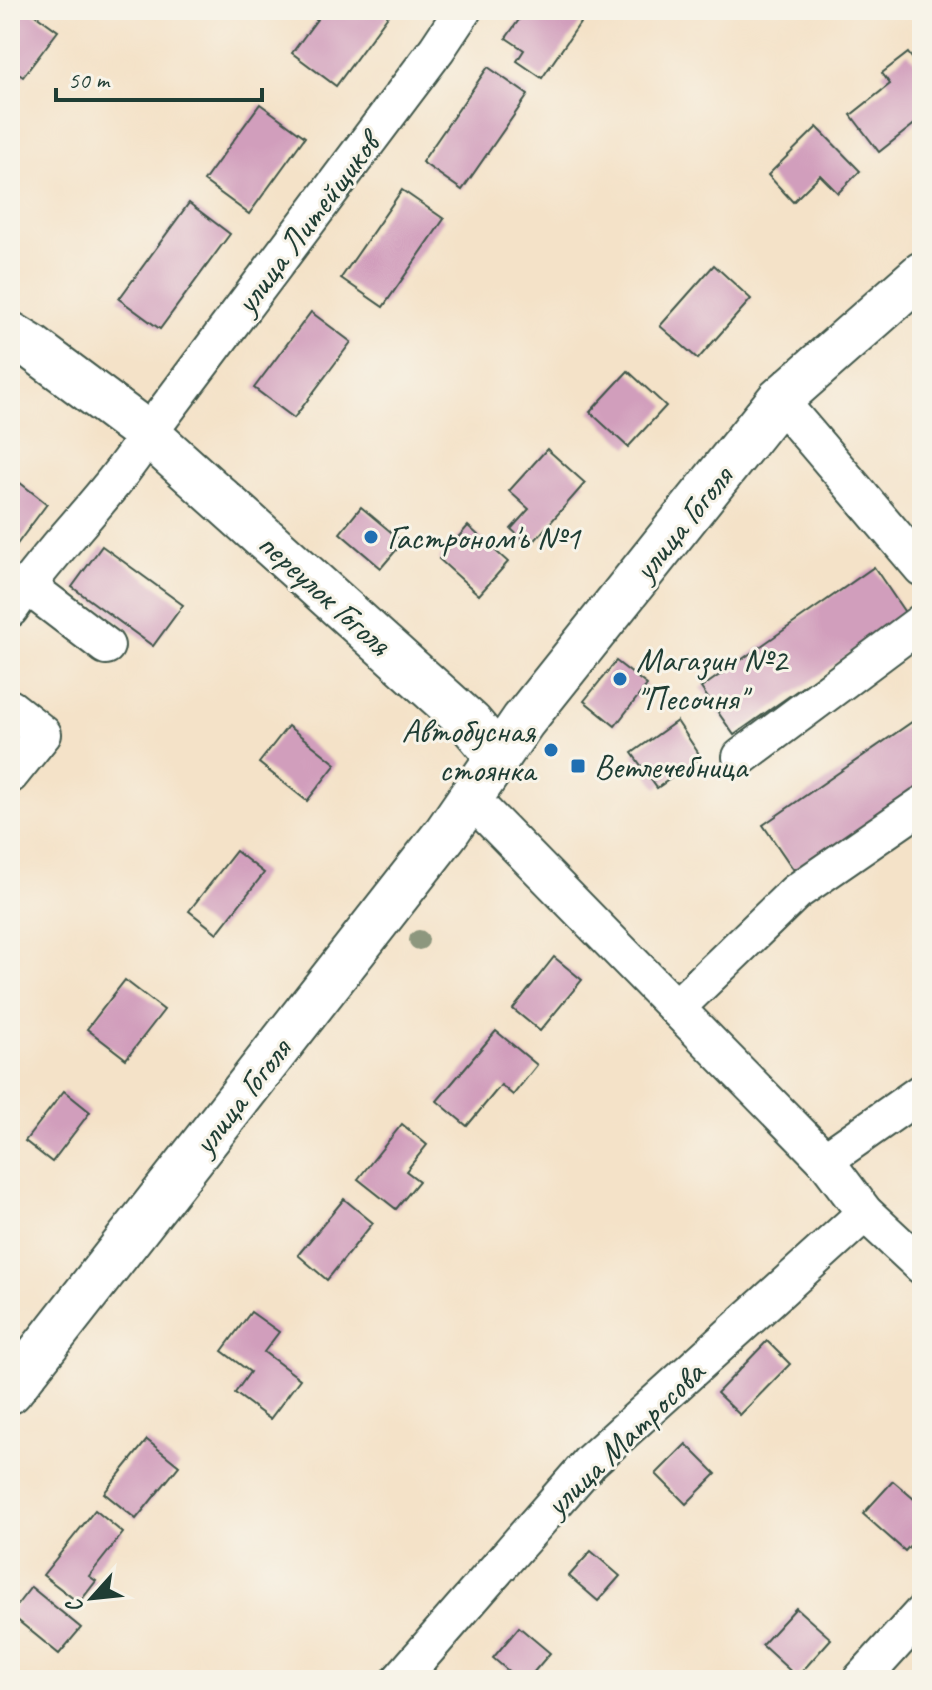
<svg xmlns="http://www.w3.org/2000/svg" width="932" height="1690" font-family="Caveat,sans-serif">
<style>
.building{fill:#d19ebc}
.lines{fill:none;stroke-linecap:round;stroke-linejoin:round}
.minor-casing{stroke:#3f564a;stroke-width:40}
.major-casing{stroke:#3f564a;stroke-width:48}
.minor{stroke:#fff;stroke-width:36}
.major{stroke:#fff;stroke-width:44}
.tree{fill:#8d977e}
.poi-dot{fill:#1f6fb2;stroke:#f7f3e8;stroke-width:3}
.labels{text-anchor:middle;stroke-width:6;stroke-linejoin:round;paint-order:stroke}
.street-label{font-size:34px;fill:#1f3d34;stroke:#f7f3e8}
.poi-label{font-size:34px;fill:#1f3d34;stroke:#f7f3e8;text-anchor:start}
</style>
<rect width="100%" height="100%" fill="#f7f3e8"/>
<filter id="ink" filterUnits="userSpaceOnUse"><feTurbulence type="fractalNoise" baseFrequency=".0125" numOctaves="2"/><feDisplacementMap in="SourceGraphic" scale="16" xChannelSelector="R" yChannelSelector="G"/><feConvolveMatrix kernelMatrix="1 2 1 2 8 2 1 2 1" color-interpolation-filters="sRGB"/></filter>
<filter id="wash" filterUnits="userSpaceOnUse"><feTurbulence type="fractalNoise" baseFrequency=".006" numOctaves="4" result="noise"/><feDisplacementMap in="SourceGraphic" scale="32" xChannelSelector="R" yChannelSelector="G"/><feGaussianBlur stdDeviation="1.8" result="paint"/><feColorMatrix in="noise" values="0 0 0 0 0 0 0 0 0 0 0 0 0 0 0 0 0 1.4 0 .05"/><feComposite in="paint" operator="in"/></filter>
<g filter="url(#wash)">
<rect width="100%" height="100%" fill="#f4e2c8"/>
<g id="blocks">
<g class="building">
<path d="M18 10H29L58 31 23 77 10 68V21Z"/>
<path d="M324 10H392L336 86 292 53Z"/>
<path d="M526 10H589L542 78 517 61 524 50 506 38Z"/>
<path d="M908 53 922 71V118L879 152 851 115 890 84 882 73Z"/>
<path d="M488 67 528 95 462 190 422 162Z"/>
<path d="M260 104 305 137 249 214 204 181Z"/>
<path d="M817 127 860 171 838 193 820 175 793 202 768 175Z"/>
<path d="M402 190 444 219 383 307 341 278Z"/>
<path d="M189 203 230 234 160 329 119 299Z"/>
<path d="M714 265 751 299 698 359 660 326Z"/>
<path d="M311 312 351 342 294 418 254 388Z"/>
<path d="M628 371 666 406 628 447 590 412Z"/>
<path d="M547 449 585 483 530 546 511 529 529 509 509 491Z"/>
<path d="M10 475 47 504 12 551 10 549Z"/>
<path d="M361 507 403 542 381 568 340 533Z"/>
<path d="M468 526 508 562 479 595 439 559Z"/>
<path d="M102 546 183 605 153 646 72 587Z"/>
<path d="M874 567 906 614 734 735 701 688Z"/>
<path d="M616 661 647 685 615 726 584 701Z"/>
<path d="M922 715V791L798 876 763 825Z"/>
<path d="M677 721 701 757 657 788 632 753Z"/>
<path d="M288 726 336 764 307 801 259 763Z"/>
<path d="M236 851 264 873 217 933 189 911Z"/>
<path d="M554 957 582 980 540 1031 513 1009Z"/>
<path d="M125 980 164 1010 126 1059 87 1029Z"/>
<path d="M496 1031 537 1065 513 1095 501 1085 467 1126 437 1101Z"/>
<path d="M64 1091 90 1112 52 1162 25 1141Z"/>
<path d="M402 1124 427 1145 406 1171 419 1181 396 1209 358 1179Z"/>
<path d="M344 1199 373 1223 327 1280 298 1255Z"/>
<path d="M251 1312 279 1332 264 1352 300 1379 270 1419 235 1393 250 1372 222 1351Z"/>
<path d="M767 1341 790 1364 740 1415 717 1393Z"/>
<path d="M147 1440 179 1466 136 1519 104 1493Z"/>
<path d="M686 1444 716 1474 686 1504 656 1474Z"/>
<path d="M893 1481 922 1506V1532L905 1551 863 1514Z"/>
<path d="M95 1510 123 1533 89 1576 96 1581 79 1603 43 1575Z"/>
<path d="M591 1551 620 1576 598 1601 569 1576Z"/>
<path d="M31 1587 81 1628 59 1654 10 1614Z"/>
<path d="M796 1608 831 1639 797 1677 762 1645Z"/>
<path d="M519 1627 550 1653 527 1680H519L493 1658Z"/>
</g>
</g>
</g>
<g filter="url(#ink)">
<use href="#blocks" fill-opacity="0" stroke="#3f564a" stroke-width="2"/>
<g class="lines">
<g class="minor-casing">
<g id="minor">
<path d="M779 400 922 568"/>
<path d="M26 585 106 646"/>
<path d="M10 609C52 547 109 497 148 434L437 49 463 10"/>
<path d="M10 708 43 734 10 775"/>
<path d="M741 757 922 622"/>
<path d="M471 799 825 1160 865 1213 922 1266"/>
<path d="M676 1008 796 892 922 805"/>
<path d="M825 1160 922 1092"/>
<path d="M400 1680 590 1462 865 1213"/>
<path d="M861 1680 922 1613"/>
</g>
</g>
<g class="major-casing">
<g id="major">
<path d="M10 334 33 348 148 434 470 723 498 756"/>
<path d="M10 1391 446 833 523 721 779 400 922 274"/>
</g>
</g>
<use href="#minor" class="minor"/>
<use href="#major" class="major"/>
</g>
<circle class="tree" cx="419" cy="940" r="10"/>
</g>
<g class="poi-dot">
<circle cx="371" cy="537" r="8"/>
<circle cx="620" cy="679" r="8"/>
<circle cx="551" cy="750" r="8"/>
<rect x="570" y="758" width="16" height="16" rx="4"/>
</g>
<g class="labels">
<g class="street-label">
<text transform="translate(306 223) rotate(-53)" y="12">улица Литейщиков</text>
<text transform="translate(682 523) rotate(-51)" y="12">улица Гоголя</text>
<text transform="translate(325 593) rotate(42)" y="12">переулок Гоголя</text>
<text transform="translate(241 1096) rotate(-52)" y="12">улица Гоголя</text>
<text transform="translate(624 1438) rotate(-44)" y="12">улица Матросова</text>
</g>
<g class="poi-label">
<text x="387" y="549">Гастроном'ь №1</text>
<text x="636" y="671">Магазин №2<tspan x="636" dy="39">"Песочня"</tspan></text>
<text x="535" y="742" text-anchor="end">Автобусная<tspan x="535" dy="39">стоянка</tspan></text>
<text x="594" y="778">Ветлечебница</text>
</g>
</g>
<rect width="932" height="1690" fill="none" stroke="#f7f3e8" stroke-width="40"/>
<g transform="translate(92 1598) rotate(243)" stroke="#f7f3e8" stroke-width="6" paint-order="stroke">
<path d="M0-6L14 30L0 20L-14 30Z" fill="#1f3d34"/>
<text y="-12" font-size="22" font-weight="bold" text-anchor="middle" fill="#1f3d34">С</text>
</g>
<path d="M56 88v12h206v-12" fill="none" stroke="#1f3d34" stroke-width="4"/>
<text x="68" y="88" font-size="24" fill="#1f3d34" stroke="#f7f3e8" stroke-width="6" paint-order="stroke">50 m</text>
</svg>
